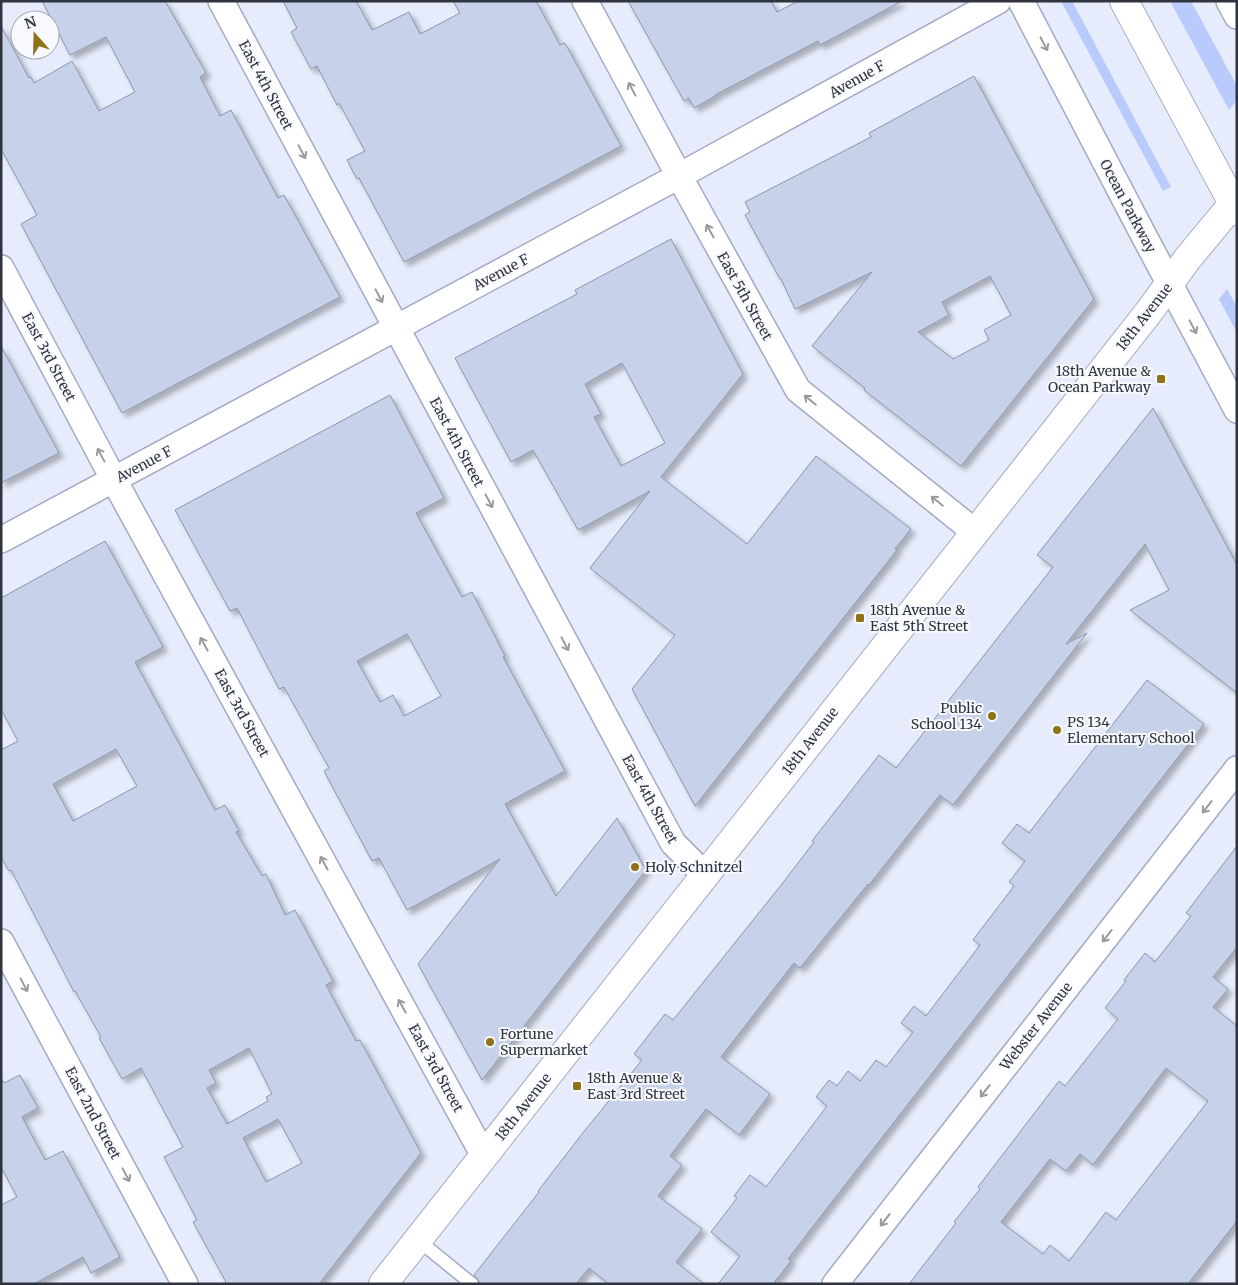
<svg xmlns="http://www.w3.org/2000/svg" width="1238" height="1285" font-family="Merriweather,serif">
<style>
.grass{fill:#b9cafc}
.building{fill:#c7d1ea;stroke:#8b94ac;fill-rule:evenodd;filter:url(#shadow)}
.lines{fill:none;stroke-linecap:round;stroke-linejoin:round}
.service-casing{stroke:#a2aac3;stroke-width:15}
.minor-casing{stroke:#a2aac3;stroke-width:28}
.tertiary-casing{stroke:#a2aac3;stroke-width:30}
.primary-casing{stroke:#a2aac3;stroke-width:30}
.service{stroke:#fff;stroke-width:12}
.minor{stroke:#fff;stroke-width:25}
.tertiary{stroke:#fff;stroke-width:28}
.primary{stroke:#fff;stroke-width:28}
.oneway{stroke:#989a9e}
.poi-dot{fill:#8f7318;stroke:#f7f9fe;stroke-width:2}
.labels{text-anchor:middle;stroke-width:4;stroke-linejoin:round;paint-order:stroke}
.street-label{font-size:14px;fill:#30343e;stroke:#f7f9fe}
.poi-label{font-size:14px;fill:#30343e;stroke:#f7f9fe;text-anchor:start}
</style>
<defs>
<filter id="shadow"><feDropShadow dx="4.5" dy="4.5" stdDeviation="2.5" flood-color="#0004"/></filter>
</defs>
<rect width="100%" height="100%" fill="#e6ecfb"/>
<g class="grass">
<path d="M1061 1H1072L1171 187 1163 191Z"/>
<path d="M1170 1H1191L1237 86V100L1229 110Z"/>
<path d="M1227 289 1237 307V333L1219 299Z"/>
</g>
<g class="building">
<path d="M42 1H165L206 73 200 77 220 116 231 110 278 198 284 195 340 297 122 413 21 224 37 215 1 149V26L29 78 31 77 34 83 72 61 99 111 135 92 106 37 70 55Z"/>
<path d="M283 1H356L372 30 409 12 420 34 460 13 453 1H536L560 45 565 43 621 146 404 262 359 178 357 179 347 160 365 151 339 103 337 105 317 66 311 69 291 32 297 28Z"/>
<path d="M628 1H771L777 12 798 1H902L820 45 818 41 715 95V96L694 108 689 98 684 101Z"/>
<path d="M974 76 1094 299 961 466 864 390 865 388 812 346 872 272 795 309 781 279H780L745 215 750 212 745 202 871 137 869 133ZM990 276 1011 315 984 330 989 340 953 359 918 332 949 315 942 302Z"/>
<path d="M671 239 743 374 661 477 747 544 816 456 911 529 895 549 897 550 695 806 632 689 675 635 590 568 650 491 578 530 533 450 511 462 455 358 577 294 575 290ZM622 363 665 443 621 466 594 417 601 414 585 384Z"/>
<path d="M1 346 59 453 1 483Z"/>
<path d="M390 395 444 498 416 513 462 597 472 592 505 656 503 657 565 771 505 804 556 896 617 818 646 870 482 1080 418 964 500 859 407 910 379 858 372 861 324 771 329 768 284 687 279 689 237 608 230 611 175 510ZM407 634 441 696 404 716 393 695 380 702 357 661Z"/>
<path d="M1153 408 1237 565V693L1130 610 1169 590 1145 544 1066 644 1087 633 953 805 940 795 869 885 868 884 800 968 794 963 721 1057 770 1094 739 1135 706 1109 670 1156 682 1165 658 1196 702 1229 676 1262 704 1284H609L589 1268 576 1284H480L479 1281 474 1275 539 1192 538 1191 582 1134 642 1060 634 1054 665 1014 673 1020 782 884 814 842 812 841 879 755 896 768 1053 567 1037 555Z"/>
<path d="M105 541 163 647 135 662 215 810 225 805 239 831 236 832 262 876 266 874 285 915 295 910 333 981 326 985 356 1041 360 1040 421 1153 319 1284H227L193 1222 197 1220 164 1157 183 1147 141 1068 122 1079 99 1038 101 1037 75 991 74 992 11 870 9 871 1 857V750L18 741 1 709V598ZM116 749 137 786 73 821 53 784ZM249 1048 272 1094 266 1097 268 1101 227 1124 207 1088 216 1083 209 1070ZM278 1119 302 1163 266 1182 243 1138Z"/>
<path d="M1147 680 1204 724 814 1225 788 1259 791 1261 773 1284H718L740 1256 711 1232 737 1198 734 1196 750 1175 766 1187 827 1106 816 1097 829 1080 837 1086 848 1071 860 1081 876 1060 886 1067 913 1032 901 1023 914 1006 926 1016 980 945 973 940 1014 886 1009 882 1025 861 1002 843 1017 824 1029 833Z"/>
<path d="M1237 846V947L1213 977 1228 989 1213 1007 1237 1026V1221L1188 1284H909L956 1223 954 1222 980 1189 978 1187 1059 1081 1065 1086 1118 1019 1105 1008 1126 981 1124 980 1145 953 1155 962 1191 916 1186 913ZM1166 1068 1208 1101 1116 1220 1106 1212 1069 1261 1050 1245 1043 1254 1001 1222 1050 1159 1066 1171 1080 1154 1093 1165Z"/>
<path d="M20 1075 38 1108 22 1117 45 1160 63 1151 120 1257 91 1273 83 1257 34 1284H1V1205L17 1197 1 1167V1078L4 1083Z"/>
</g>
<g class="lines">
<g class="service-casing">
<path id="service" d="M418 1240 472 1284"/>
</g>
<g class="minor-casing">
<g id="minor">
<path d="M221 1 673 843 705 875"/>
<path d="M585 1 679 176 798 390 975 532"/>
<path d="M1021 1 1144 236 1237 410"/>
<path d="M1229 1 1237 16"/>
<path d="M1 268 114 480 484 1156"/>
<path d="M1 540 679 176 998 1"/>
<path d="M1 942 185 1284"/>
<path d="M835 1284 1237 769"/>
</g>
</g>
<g class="tertiary-casing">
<path id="tertiary" d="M383 1284 1148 313 1188 258 1237 199"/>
</g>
<g class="primary-casing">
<path id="primary" d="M1124 1 1237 211"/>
</g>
<use href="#service" class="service"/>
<use href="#minor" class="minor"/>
<use href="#tertiary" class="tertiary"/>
<use href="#primary" class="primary"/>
</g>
<defs><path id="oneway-shaft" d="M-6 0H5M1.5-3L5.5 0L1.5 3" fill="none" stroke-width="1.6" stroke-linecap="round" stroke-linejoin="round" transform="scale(1.25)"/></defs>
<g class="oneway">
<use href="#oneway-shaft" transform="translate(1044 44) rotate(62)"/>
<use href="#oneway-shaft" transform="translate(632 89) rotate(-118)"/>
<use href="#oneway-shaft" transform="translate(302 152) rotate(62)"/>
<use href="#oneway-shaft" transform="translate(710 231) rotate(-119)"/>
<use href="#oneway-shaft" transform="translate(379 296) rotate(62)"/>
<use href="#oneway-shaft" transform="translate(1193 327) rotate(62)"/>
<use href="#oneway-shaft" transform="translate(810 400) rotate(-141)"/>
<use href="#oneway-shaft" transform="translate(101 455) rotate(-118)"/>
<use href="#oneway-shaft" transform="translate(489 501) rotate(62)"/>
<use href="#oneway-shaft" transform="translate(937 501) rotate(-141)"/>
<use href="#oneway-shaft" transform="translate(204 644) rotate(-119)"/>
<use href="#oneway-shaft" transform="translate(565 644) rotate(62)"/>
<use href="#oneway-shaft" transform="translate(1207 807) rotate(128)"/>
<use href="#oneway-shaft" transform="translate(324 863) rotate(-119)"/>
<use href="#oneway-shaft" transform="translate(1107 936) rotate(128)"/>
<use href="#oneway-shaft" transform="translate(24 985) rotate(62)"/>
<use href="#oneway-shaft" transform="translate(402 1006) rotate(-119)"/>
<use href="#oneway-shaft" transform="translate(985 1091) rotate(128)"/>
<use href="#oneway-shaft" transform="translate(126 1175) rotate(62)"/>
<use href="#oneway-shaft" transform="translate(885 1220) rotate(128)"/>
</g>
<g class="poi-dot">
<rect x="1156" y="374" width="10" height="10" rx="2.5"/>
<rect x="855" y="613" width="10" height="10" rx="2.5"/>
<circle cx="992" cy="716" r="5"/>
<circle cx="1057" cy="730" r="5"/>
<circle cx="635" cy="867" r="5"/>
<circle cx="490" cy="1042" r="5"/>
<rect x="572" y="1081" width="10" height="10" rx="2.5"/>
</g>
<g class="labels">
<g class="street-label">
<text transform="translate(857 79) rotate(-29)" y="5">Avenue F</text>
<text transform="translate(266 85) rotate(62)" y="5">East 4th Street</text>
<text transform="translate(1128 206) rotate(62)" y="5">Ocean Parkway</text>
<text transform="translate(501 272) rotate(-28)" y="5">Avenue F</text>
<text transform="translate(745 296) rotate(61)" y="5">East 5th Street</text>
<text transform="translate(1144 317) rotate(-52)" y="5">18th Avenue</text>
<text transform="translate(49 357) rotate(62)" y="5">East 3rd Street</text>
<text transform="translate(457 442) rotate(62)" y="5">East 4th Street</text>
<text transform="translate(144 464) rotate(-28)" y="5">Avenue F</text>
<text transform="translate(242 713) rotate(61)" y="5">East 3rd Street</text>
<text transform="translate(810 741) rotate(-52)" y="5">18th Avenue</text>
<text transform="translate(650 799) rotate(61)" y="5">East 4th Street</text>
<text transform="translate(1036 1026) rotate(-52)" y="5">Webster Avenue</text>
<text transform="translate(436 1068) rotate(61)" y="5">East 3rd Street</text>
<text transform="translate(523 1107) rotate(-52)" y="5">18th Avenue</text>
<text transform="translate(93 1113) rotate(62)" y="5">East 2nd Street</text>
</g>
<g class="poi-label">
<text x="1151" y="376" text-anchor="end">18th Avenue &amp;<tspan x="1151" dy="16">Ocean Parkway</tspan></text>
<text x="870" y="615">18th Avenue &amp;<tspan x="870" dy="16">East 5th Street</tspan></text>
<text x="982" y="713" text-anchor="end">Public<tspan x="982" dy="16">School 134</tspan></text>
<text x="1067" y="727">PS 134<tspan x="1067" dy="16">Elementary School</tspan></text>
<text x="645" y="872">Holy Schnitzel</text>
<text x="500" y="1039">Fortune<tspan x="500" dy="16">Supermarket</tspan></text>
<text x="587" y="1083">18th Avenue &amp;<tspan x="587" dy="16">East 3rd Street</tspan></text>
</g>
</g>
<rect width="1238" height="1285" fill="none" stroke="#30343e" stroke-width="5"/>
<g transform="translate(35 35) rotate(340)"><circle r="24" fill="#f7f9fe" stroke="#a7aab1"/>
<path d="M0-4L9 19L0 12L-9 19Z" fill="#8f7318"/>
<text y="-8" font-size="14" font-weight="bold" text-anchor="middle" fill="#30343e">N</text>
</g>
</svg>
